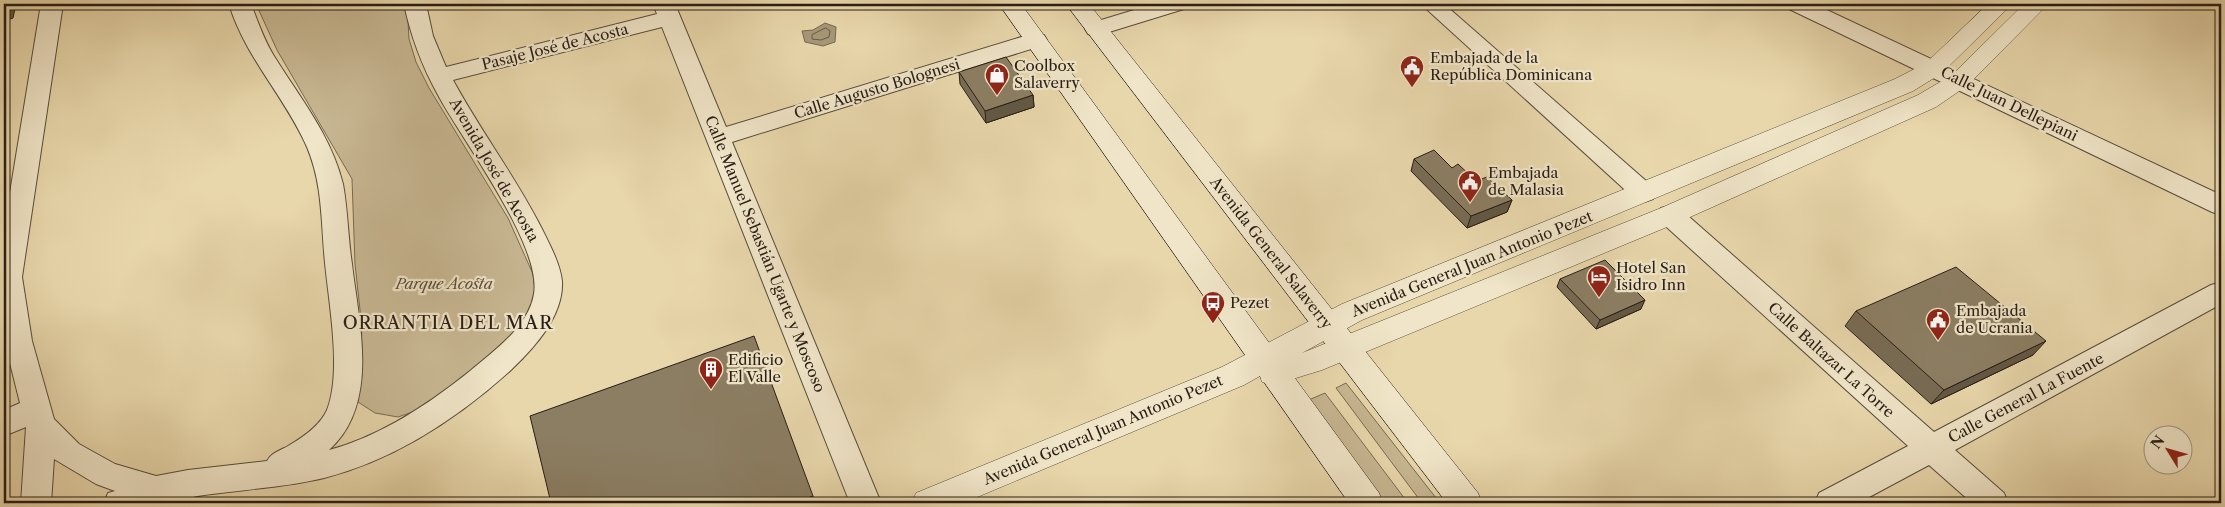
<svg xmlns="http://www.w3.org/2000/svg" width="2225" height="507" font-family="'Libre Caslon Text',serif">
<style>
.green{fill:#c7b792;stroke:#786a54}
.water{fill:#a79878;stroke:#746751}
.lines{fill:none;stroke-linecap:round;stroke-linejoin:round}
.shore{stroke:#685a47;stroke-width:1}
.minor-casing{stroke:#584c3b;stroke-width:2}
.tertiary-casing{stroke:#584c3b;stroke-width:1}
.secondary-casing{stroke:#281d16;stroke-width:1}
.minor{fill:#f0e5c8;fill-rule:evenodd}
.tertiary{fill:#f0e5c8;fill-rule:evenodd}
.secondary{fill:#f0e5c8;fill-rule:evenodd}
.wall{fill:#786c55;stroke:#281d16}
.shaded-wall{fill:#625845;stroke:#281d16}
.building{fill:#8c7e63;stroke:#281d16}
.labels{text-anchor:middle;stroke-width:4.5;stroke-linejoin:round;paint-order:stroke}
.street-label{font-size:15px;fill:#281d16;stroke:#f0e5c8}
.poi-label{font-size:15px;fill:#281d16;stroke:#f0e5c8;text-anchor:start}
.park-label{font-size:15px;font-style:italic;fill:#584b3b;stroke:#f0e5c8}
.quarter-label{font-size:18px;letter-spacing:1px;fill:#281d16;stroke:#f0e5c8}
</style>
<rect width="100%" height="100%" fill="#e8d7ab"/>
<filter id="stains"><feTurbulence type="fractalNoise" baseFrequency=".004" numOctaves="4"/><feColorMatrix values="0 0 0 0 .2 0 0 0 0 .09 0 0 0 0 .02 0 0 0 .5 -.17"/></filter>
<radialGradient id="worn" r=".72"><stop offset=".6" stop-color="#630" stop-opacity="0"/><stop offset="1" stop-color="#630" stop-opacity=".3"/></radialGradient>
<g class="green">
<path d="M256 4H407L409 39 416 62 429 88 508 218 533 274 536 297 524 327 430 406 398 417 375 413 358 402 362 328 355 264 352 179 277 50Z"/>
<path d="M1346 383 1440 503H1422L1336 388Z"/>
<path d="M1325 393 1408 503H1377L1304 402Z"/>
</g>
<path class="water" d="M825 23 836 27 835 42 823 46 805 42 802 31 813 30Z"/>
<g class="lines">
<path class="shore" d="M826 28 830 31 829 37 821 40 812 39V35Z"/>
<g class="minor-casing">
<g id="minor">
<path d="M41 4H63L22 277 32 341 54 419 79 444 115 464 156 476 188 470 267 461C271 453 281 450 288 446 302 438 320 426 327 410 342 372 329 304 325 263 321 223 323 185 307 147 285 97 245 57 229 4H251C258 22 264 40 274 56 300 98 331 135 343 184 348 211 348 238 352 264 359 324 380 404 329 450 381 436 429 404 470 371 494 351 529 326 534 294 542 245 462 140 438 95 422 66 411 37 404 4H426L433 36 446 67 657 14 653 4H675L726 127 1028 35 1036 33 1044 35 1047 40 1044 45 732 142 881 503H850L662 27 453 80C480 130 515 176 541 227 549 243 560 263 562 281 564 316 534 348 511 370 458 418 394 460 324 478 287 487 249 489 212 494 193 496 173 502 154 503 137 504 120 503 104 503L108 493 115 491 96 484 54 459 51 503H21L26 427 4 436V410L20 403 4 339V229Z"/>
<path d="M1154 4H1187L1184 9 1096 36 1088 34 1085 29 1088 24Z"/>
<path d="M1421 4H1444L1653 187 1657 193 1653 199 1644 202 1635 199Z"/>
<path d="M1786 4H1814L2221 195V215L2212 212 1789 9Z"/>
<path d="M1670 206 1679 208 1934 432 2211 285 2221 282V304L1955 450 2004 493 2008 503H1972L1929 465 1858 503H1815L1819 493 1908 446 1661 222 1657 215 1661 208Z"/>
</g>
</g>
<g class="tertiary-casing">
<path id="tertiary" d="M1988 4H2012L1942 73 1913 91 1362 320 1302 353 1661 208 1918 95 1952 75 2024 4H2048L1968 85 1936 107 1679 222 1322 370 1273 385 1262 382 1260 376 1244 385 963 503H912L916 493 1222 367 1342 304 1895 79 1926 63Z"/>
</g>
<g class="secondary-casing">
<g id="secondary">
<path d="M999 4H1021L1379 493 1383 503H1349Z"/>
<path d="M1066 4H1089L1478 493 1482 503H1447Z"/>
</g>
</g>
<use href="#minor" class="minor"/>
<use href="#tertiary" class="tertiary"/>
<use href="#secondary" class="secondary"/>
</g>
<g class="wall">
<path d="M959 72 1033 95 1034 107 986 123 960 84Z"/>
<path d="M1414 159 1452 168 1476 181 1512 200 1507 212 1467 228 1411 171Z"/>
<path d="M1560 279 1641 309 1596 329 1557 287Z"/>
<path d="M1856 311 2033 355 1931 404 1845 326Z"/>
</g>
<g class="shaded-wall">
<path d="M7 4H16L13 18 4 21V10Z"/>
<path d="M1033 95 1034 107 986 123 985 111Z"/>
<path d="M1512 200 1507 212 1467 228 1471 216Z"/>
<path d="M1645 300 1641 309 1596 329 1600 320Z"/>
<path d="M2046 341 2033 355 1931 404 1944 390Z"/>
<path d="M813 496 815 503H793Z"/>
</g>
<g class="building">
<path d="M4 4H7L6 10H4Z"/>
<path d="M1006 57 1033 95 985 111 959 72Z"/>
<path d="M1434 150 1452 168 1458 164 1476 181 1487 177 1512 200 1471 216 1414 159Z"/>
<path d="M1605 260 1645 300 1600 320 1560 279Z"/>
<path d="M1956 267 2046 341 1944 390 1856 311Z"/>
<path d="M754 336 813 496 793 503H551L530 416Z"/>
</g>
<defs>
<g id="civic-pin" transform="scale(1.25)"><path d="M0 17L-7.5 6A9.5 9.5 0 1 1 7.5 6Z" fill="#8f2418" stroke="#f0e5c8"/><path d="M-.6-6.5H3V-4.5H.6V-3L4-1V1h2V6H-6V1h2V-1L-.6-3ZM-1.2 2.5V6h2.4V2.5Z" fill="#fff"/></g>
<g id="shop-pin" transform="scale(1.25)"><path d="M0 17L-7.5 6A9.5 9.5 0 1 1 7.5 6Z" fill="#8f2418" stroke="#f0e5c8"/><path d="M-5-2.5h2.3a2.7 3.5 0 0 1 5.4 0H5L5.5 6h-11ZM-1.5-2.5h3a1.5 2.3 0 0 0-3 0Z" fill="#fff"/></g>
<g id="hotel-pin" transform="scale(1.25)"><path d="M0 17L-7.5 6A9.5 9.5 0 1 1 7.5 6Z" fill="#8f2418" stroke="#f0e5c8"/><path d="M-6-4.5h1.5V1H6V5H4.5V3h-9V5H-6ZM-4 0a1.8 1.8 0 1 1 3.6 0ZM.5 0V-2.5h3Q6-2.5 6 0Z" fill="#fff"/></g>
<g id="bus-pin" transform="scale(1.25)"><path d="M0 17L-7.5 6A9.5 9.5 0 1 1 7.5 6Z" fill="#8f2418" stroke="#f0e5c8"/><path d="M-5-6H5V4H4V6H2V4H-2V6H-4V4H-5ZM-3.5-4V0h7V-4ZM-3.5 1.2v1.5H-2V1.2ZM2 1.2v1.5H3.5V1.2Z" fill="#fff"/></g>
<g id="building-pin" transform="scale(1.25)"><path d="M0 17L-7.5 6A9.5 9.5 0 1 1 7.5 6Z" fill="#8f2418" stroke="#f0e5c8"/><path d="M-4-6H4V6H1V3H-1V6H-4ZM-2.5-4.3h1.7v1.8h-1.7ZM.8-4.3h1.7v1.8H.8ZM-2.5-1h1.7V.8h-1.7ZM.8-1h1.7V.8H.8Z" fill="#fff"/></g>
</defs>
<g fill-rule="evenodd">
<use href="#civic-pin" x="1412" y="67"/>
<use href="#shop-pin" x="997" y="75"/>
<use href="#civic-pin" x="1470" y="182"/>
<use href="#hotel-pin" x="1599" y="277"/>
<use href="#bus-pin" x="1213" y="303"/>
<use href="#civic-pin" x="1938" y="320"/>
<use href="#building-pin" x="711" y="369"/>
</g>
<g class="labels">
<g class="street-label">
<text transform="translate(555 47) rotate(-14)" y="5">Pasaje José de Acosta</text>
<text transform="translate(877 89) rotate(-17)" y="5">Calle Augusto Bolognesi</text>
<text transform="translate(2009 104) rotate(26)" y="5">Calle Juan Dellepiani</text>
<text transform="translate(494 170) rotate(60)" y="5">Avenida José de Acosta</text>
<text transform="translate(1271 253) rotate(52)" y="5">Avenida General Salaverry</text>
<text transform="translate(765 254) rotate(68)" y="5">Calle Manuel Sebastián Ugarte y Moscoso</text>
<text transform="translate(1472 264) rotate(-22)" y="5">Avenida General Juan Antonio Pezet</text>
<text transform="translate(1831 360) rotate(42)" y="5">Calle Baltazar La Torre</text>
<text transform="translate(2026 398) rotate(-28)" y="5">Calle General La Fuente</text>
<text transform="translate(1103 430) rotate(-23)" y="5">Avenida General Juan Antonio Pezet</text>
</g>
<g class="poi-label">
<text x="1430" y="63">Embajada de la<tspan x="1430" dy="17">República Dominicana</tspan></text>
<text x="1014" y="71">Coolbox<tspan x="1014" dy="17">Salaverry</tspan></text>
<text x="1488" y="178">Embajada<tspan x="1488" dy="17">de Malasia</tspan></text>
<text x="1616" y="273">Hotel San<tspan x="1616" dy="17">Isidro Inn</tspan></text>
<text x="1230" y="308">Pezet</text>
<text x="1956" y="316">Embajada<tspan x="1956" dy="17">de Ucrania</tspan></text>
<text x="728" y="365">Edificio<tspan x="728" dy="17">El Valle</tspan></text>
</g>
<g class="park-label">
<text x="444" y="289">Parque Acosta</text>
</g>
<g class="quarter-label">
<text x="448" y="329">ORRANTIA DEL MAR</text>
</g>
</g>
<rect width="2225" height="507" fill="none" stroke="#e8d7ab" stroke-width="20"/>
<rect x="5" y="5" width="2215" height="497" fill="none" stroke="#281d16" stroke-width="2.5"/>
<rect x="10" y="10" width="2205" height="487" fill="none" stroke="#281d16"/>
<g transform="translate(2168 450) rotate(307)"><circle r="24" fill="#f0e5c8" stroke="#a09581"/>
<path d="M0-4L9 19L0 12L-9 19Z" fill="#8f2418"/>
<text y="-8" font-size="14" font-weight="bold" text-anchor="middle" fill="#281d16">N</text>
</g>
<rect width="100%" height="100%" filter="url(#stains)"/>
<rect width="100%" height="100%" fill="url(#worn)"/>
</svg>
